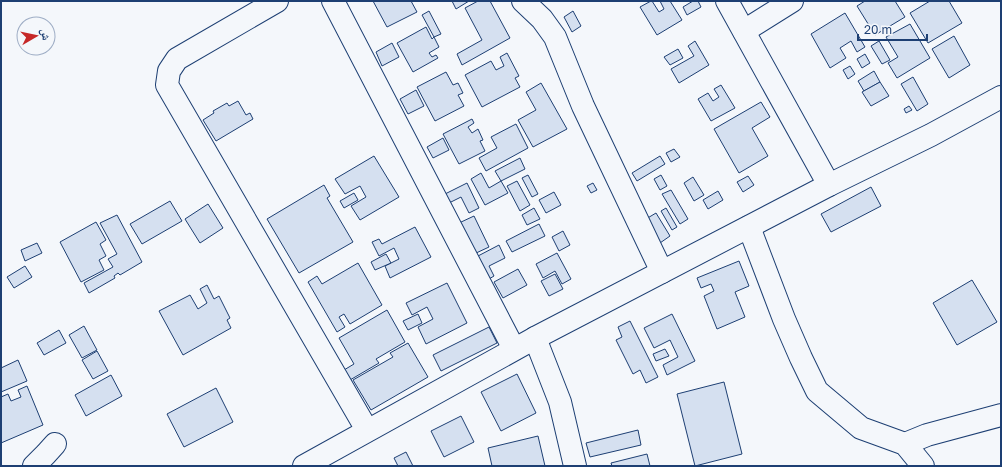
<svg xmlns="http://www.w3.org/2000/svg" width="1002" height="467" font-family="'Golos Text','Noto Naskh Arabic',sans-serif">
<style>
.building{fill:#d5e0f0;stroke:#1d3f73}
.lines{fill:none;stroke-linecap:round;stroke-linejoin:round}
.minor-casing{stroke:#1d3f73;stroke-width:24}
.minor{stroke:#f4f7fb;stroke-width:22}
</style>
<rect width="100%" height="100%" fill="#f4f7fb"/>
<g class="building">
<path d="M373 1H411L417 12 387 27Z"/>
<path d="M452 1H469L456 9Z"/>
<path d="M478 1H490L510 38 462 65 457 54 482 40 465 8Z"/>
<path d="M651 1H652L659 12 664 9 660 1H670L682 20 657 35 640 7Z"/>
<path d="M693 1H698L701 7 687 15 683 7Z"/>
<path d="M865 1H895L905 17 875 35 857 6Z"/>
<path d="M930 1H949L962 23 928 43 910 13Z"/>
<path d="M429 11 441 34 434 37 422 15Z"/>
<path d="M573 11 581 26 572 32 564 17Z"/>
<path d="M845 13 865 47 857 52 851 41 840 48 846 58 830 68 811 34Z"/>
<path d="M910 24 930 58 897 78 888 63 898 57 886 37Z"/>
<path d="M426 27 432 39 434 37 439 47 429 53 432 57 436 55 438 58 413 72 397 43Z"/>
<path d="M954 36 970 65 949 78 932 49Z"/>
<path d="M695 41 709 65 679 83 671 69 694 56 688 46Z"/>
<path d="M879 41 890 60 882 64 871 46Z"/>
<path d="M392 43 399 57 382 66 376 52Z"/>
<path d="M678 49 683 58 670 65 664 57Z"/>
<path d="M507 53 519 76 515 78 520 87 482 107 465 75 491 61 496 70 504 66 500 57Z"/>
<path d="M865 54 870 63 862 68 857 59Z"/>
<path d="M850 66 855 74 848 79 843 70Z"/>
<path d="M874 71 880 82 864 91 858 81Z"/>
<path d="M446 72 453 85 458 83 463 93 458 95 464 106 435 121 417 87Z"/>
<path d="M913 77 928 104 917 111 901 84Z"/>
<path d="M880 82 889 96 871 106 862 92Z"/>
<path d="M541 83 567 129 533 147 518 120 536 110 526 92Z"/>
<path d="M721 85 735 108 711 121 698 99 708 93 713 101 719 97 714 89Z"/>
<path d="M416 90 424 106 408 114 400 99Z"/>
<path d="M238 101 246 115 250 113 253 119 216 141 203 120 214 113 213 111 227 103 229 106Z"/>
<path d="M761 102 770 117 752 128 768 156 739 173 714 129Z"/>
<path d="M909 106 912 110 906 113 904 109Z"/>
<path d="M472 119 474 123 468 127 472 133 478 129 483 140 480 141 485 151 459 164 443 134Z"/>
<path d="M516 124 528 148 486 171 479 158 497 148 491 137Z"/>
<path d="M443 138 449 150 433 158 427 147Z"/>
<path d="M674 149 680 157 671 162 666 153Z"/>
<path d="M374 156 399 197 360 220 351 206 366 197 360 186 345 194 335 179Z"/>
<path d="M660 156 665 164 637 181 632 173Z"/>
<path d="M520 158 525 169 501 181 495 171Z"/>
<path d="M481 173 489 188 501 181 508 193 485 205 471 179Z"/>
<path d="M528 175 538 194 532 197 522 178Z"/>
<path d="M661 175 667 186 660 190 654 179Z"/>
<path d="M748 176 754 185 743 192 737 182Z"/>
<path d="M693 177 704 195 694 201 684 183Z"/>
<path d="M517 181 530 205 520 211 507 186Z"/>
<path d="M467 183 479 208 469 213 461 197 449 203 445 194Z"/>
<path d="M593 183 597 190 591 193 587 186Z"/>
<path d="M324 185 330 196 327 198 353 242 299 273 267 219Z"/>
<path d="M871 187 881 206 831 232 821 214Z"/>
<path d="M671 190 688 219 680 224 662 194Z"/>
<path d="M718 191 723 200 708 209 703 200Z"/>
<path d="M554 192 561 205 546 213 539 200Z"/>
<path d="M354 193 358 200 344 208 340 201Z"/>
<path d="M170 201 182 221 142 244 130 224Z"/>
<path d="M208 204 223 228 200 243 185 219Z"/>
<path d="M534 208 540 219 527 225 522 215Z"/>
<path d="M666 208 677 227 672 230 661 211Z"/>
<path d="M656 213 670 236 660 243 646 219Z"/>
<path d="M117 215 142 262 120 275 118 273 114 276 115 278 89 293 84 283 113 267 108 259 117 254 100 223Z"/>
<path d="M474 216 489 247 474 254 459 223Z"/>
<path d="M96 222 106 240 100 244 106 256 99 260 104 270 81 282 60 242Z"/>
<path d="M539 224 545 236 512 252 506 241Z"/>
<path d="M415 227 431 257 390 278 385 266 399 259 394 248 379 256 372 242 379 239 382 244Z"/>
<path d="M563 231 570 245 559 251 552 237Z"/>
<path d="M37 243 42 253 25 261 21 250Z"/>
<path d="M499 245 505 258 489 266 494 276 489 279 478 256Z"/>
<path d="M557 253 571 279 562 284 555 271 543 278 536 264Z"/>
<path d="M386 254 391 263 375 270 371 262Z"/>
<path d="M739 261 749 286 735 292 745 317 717 329 704 296 714 291 711 284 701 288 697 278Z"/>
<path d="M358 263 382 305 350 324 344 314 339 317 345 327 337 332 308 282 317 276 322 284Z"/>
<path d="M25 266 32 277 14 288 7 277Z"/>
<path d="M518 269 527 285 503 298 494 282Z"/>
<path d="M555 274 563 289 549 296 541 281Z"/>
<path d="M972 280 997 322 957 345 933 303Z"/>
<path d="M447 283 467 323 426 344 418 327 433 319 427 307 412 315 406 303Z"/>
<path d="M207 285 214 299 219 296 230 318 227 320 231 328 183 355 159 311 190 295 198 309 207 303 200 289Z"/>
<path d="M387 310 405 342 376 359 379 363 350 380 344 370 354 364 339 338Z"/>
<path d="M418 314 422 323 408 330 403 321Z"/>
<path d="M672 314 695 361 667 375 663 365 678 357 670 340 654 348 644 328Z"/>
<path d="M630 321 658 377 646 383 640 370 633 374 616 340 622 337 618 327Z"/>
<path d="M84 326 97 350 82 358 69 335Z"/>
<path d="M489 327 497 343 441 371 433 355Z"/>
<path d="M59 330 66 343 44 355 37 343Z"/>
<path d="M408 343 428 377 371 410 353 380 393 357 390 353Z"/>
<path d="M665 349 669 356 656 361 653 354Z"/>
<path d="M97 351 108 371 93 379 82 360Z"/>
<path d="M18 360 27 381 1 392V368Z"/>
<path d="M517 374 536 413 501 431 481 392Z"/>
<path d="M111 375 122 396 86 416 75 395Z"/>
<path d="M724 382 742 454 695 466 677 394Z"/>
<path d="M27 386 43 425 1 443V397L8 394 11 401 21 397 18 390Z"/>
<path d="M216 388 233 422 184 447 167 414Z"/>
<path d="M461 416 474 442 444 457 431 431Z"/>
<path d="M638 430 641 445 590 457 586 443Z"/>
<path d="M538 436 545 466H492L488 448Z"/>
<path d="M406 452 413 466H398L394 458Z"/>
<path d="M647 454 650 466H612L611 463Z"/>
</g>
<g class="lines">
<g class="minor-casing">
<g id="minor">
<path d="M277 1 177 59 169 71 167 85 367 430"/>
<path d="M333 1 514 349"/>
<path d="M523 1 542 19 555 37 583 106 662 272"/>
<path d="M727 1 829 185"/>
<path d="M744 31 792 1"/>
<path d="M749 227 784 319 801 358 817 391 861 428 905 444 923 466"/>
<path d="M535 338 560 402 575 466"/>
<path d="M905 444 927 435 1001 415"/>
<path d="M34 466 46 454 55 444"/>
<path d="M304 466 535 338 829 185 931 135 1001 97"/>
</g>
</g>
<use href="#minor" class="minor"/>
</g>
<rect width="1002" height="467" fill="none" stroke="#1d3f73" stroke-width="4"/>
<g transform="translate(36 36) rotate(81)"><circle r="19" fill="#f4f7fb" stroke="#9eadc5"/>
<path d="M0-3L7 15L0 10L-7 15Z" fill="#c62828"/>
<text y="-6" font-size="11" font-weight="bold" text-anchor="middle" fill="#1d3f73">ش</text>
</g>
<path d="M858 34v6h69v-6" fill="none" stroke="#1d3f73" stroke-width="2"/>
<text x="864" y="34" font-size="12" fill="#1d3f73" stroke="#f4f7fb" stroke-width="3" paint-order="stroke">20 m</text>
</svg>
